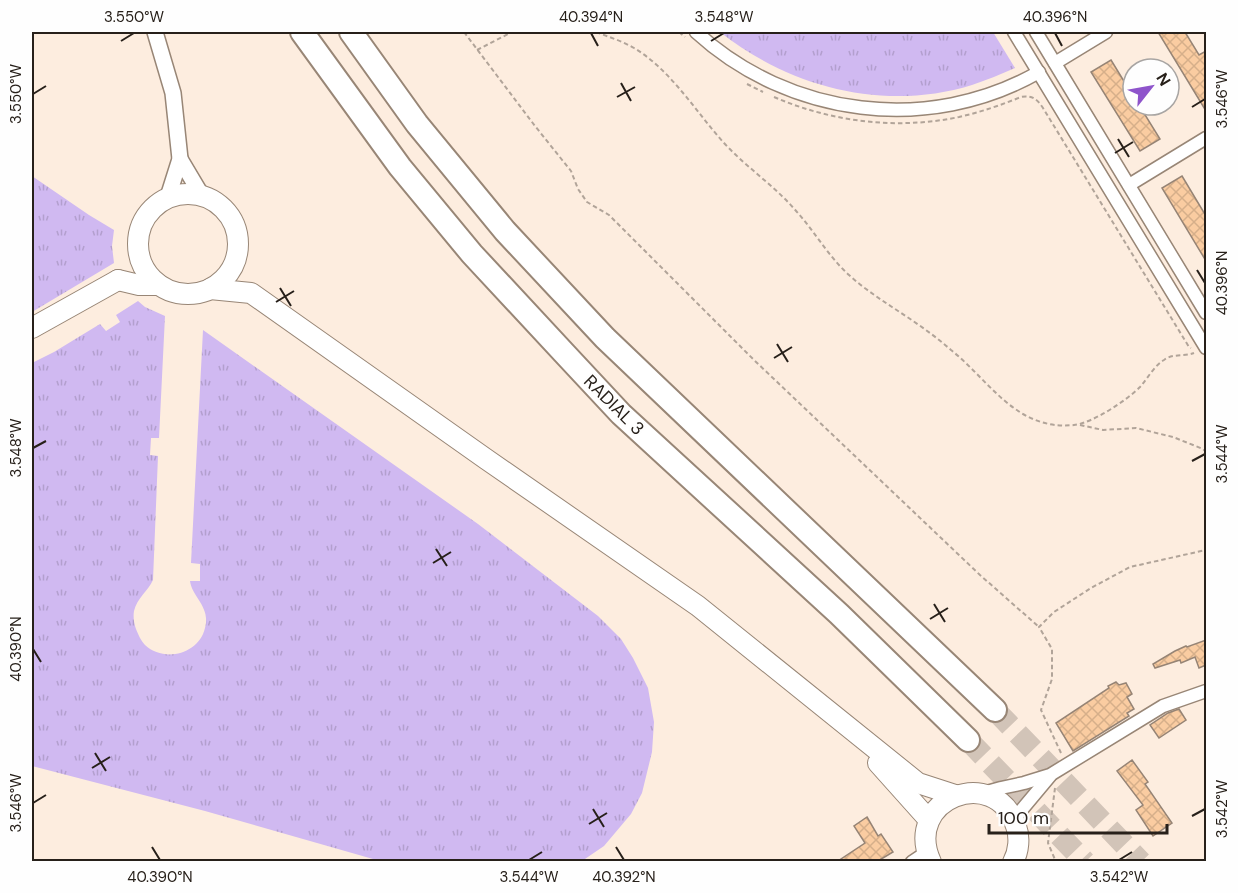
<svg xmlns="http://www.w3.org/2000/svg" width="1238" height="893" font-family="'DM Sans',sans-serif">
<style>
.grass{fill:url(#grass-tufts)}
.building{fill:url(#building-cross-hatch);stroke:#968475;stroke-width:1.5}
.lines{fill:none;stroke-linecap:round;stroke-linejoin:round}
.motorway-tunnel{stroke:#d2c4b8;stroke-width:22;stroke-dasharray:22 11;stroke-linecap:butt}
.minor-casing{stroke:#988676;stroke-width:15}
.tertiary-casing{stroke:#988676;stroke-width:18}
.primary-casing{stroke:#988676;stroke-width:22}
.motorway-casing{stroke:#988676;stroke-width:26}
.path{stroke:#b1a499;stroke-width:2;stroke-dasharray:4.5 3;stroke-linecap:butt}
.minor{stroke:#fff;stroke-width:12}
.tertiary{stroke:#fff;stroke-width:15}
.primary{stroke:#fff;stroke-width:20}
.motorway{stroke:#fff;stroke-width:22}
.ticks{fill:none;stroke:#27201a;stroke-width:2}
.labels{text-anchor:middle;stroke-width:5;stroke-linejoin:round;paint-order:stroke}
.street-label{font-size:18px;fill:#27201a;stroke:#fefefe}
.neatline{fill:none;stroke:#27201a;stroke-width:2}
.ticks-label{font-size:15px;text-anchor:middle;fill:#27201a}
</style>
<defs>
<pattern id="grass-tufts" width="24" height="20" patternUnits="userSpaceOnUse" patternTransform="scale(1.5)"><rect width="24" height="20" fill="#d0b9f1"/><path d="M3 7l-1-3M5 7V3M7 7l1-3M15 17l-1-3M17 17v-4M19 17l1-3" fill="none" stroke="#b39fce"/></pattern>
<pattern id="building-cross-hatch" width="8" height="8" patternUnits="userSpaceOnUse" patternTransform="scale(1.5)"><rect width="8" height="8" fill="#facca1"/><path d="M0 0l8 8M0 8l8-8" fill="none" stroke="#d6af8a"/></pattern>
</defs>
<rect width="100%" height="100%" fill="#fdeddf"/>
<g class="grass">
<path d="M720 32H993L1015 68C1001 74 987 80 972 85 885 112 791 88 720 32Z"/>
<path d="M32 176 89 215 114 230 112 246 114 263 32 312Z"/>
<path d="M138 301 145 307 165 316 159 438H151L150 455 158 456 153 580C148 591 137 598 134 611 133 617 134 624 136 629 138 634 141 641 145 645 164 663 199 654 205 628 211 607 192 597 190 581H200V564L191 563 203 330 478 524 598 616 621 639 633 658 648 688 654 722 652 752 642 793 631 814 604 846 582 861H380L205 811 32 766V363L54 352 100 324 106 331 120 322 116 315Z"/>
</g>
<g class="building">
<path d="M1158 32H1185L1199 55 1206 51V111Z"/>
<path d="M1111 60 1133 96V105H1139L1160 139 1140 151 1091 72Z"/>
<path d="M1182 176 1206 216V261L1162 188Z"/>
<path d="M1206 640V665L1199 668 1195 657 1181 663 1180 660 1155 668 1153 664 1175 651 1186 646 1187 647Z"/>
<path d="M1116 682 1119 685 1126 683 1132 694 1127 697 1134 709 1127 713 1129 716 1073 751 1056 723 1109 688 1108 686Z"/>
<path d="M1179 709 1186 720 1159 738 1150 725 1168 713Z"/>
<path d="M1132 760 1148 782 1145 784 1172 823 1153 836 1136 810 1143 805 1117 771Z"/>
<path d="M867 817 878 836 881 834 893 852 878 861H838L865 843 854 826Z"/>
</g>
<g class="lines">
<g class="motorway-tunnel">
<path d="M995 710 1141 862"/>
<path d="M968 740 1085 862"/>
</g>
<g class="minor-casing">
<g id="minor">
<path d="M696 32C789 117 929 135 1039 72"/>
<path d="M1014 32 1206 348"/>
<path d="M1036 32 1206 313"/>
<path d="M1055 63 1106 32"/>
<path d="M1129 185 1206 138"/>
<path d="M983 793 1001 788 1024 783 1050 775 1163 706 1206 691"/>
<path d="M1014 819 1050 776"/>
<path d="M912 862 927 852"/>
</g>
</g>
<g class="tertiary-casing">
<g id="tertiary">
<path d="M155 32 173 93 180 159 168 197"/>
<path d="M180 159 202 196"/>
</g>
</g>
<g class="primary-casing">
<g id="primary">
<circle cx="188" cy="244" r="50"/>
<path d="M118 280 139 285H159"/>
<path d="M210 289 251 293 486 459 698 606 918 783 955 795"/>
<path d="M32 328 118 280"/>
<path d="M878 763 929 820"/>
<path d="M931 862C902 799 995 763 1016 826 1020 837 1019 851 1013 862"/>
</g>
</g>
<g class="motorway-casing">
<g id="motorway">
<path d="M302 32 400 167 472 254 565 354 621 414 839 614 968 740"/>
<path d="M351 32 417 124 505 231 605 338 995 710"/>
</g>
</g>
<g class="path">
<path d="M464 32 535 126 571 171 578 189 587 202 609 215 754 360 980 575 1039 627"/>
<path d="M596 32C609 37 622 41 634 48 671 70 696 112 724 143 747 168 775 186 797 212 815 232 828 256 849 275 862 287 877 297 892 307 912 320 933 334 951 350 990 381 1016 431 1074 425 1093 423 1127 400 1140 387 1148 378 1154 366 1164 360 1173 353 1184 357 1194 353"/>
<path d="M679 32 685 37"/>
<path d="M477 50 512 32"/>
<path d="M747 84 763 92"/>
<path d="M774 97C832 122 897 130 959 117 981 112 1001 105 1021 97 1032 95 1037 99 1043 108L1189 347 1191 348"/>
<path d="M1080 425 1103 430 1136 428 1173 437 1203 449 1206 452"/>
<path d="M1061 753 1041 710 1052 679V649L1039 627 1054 612 1091 588 1130 567 1206 550"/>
<path d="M1055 788 1048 843 1056 862"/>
</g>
<use href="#minor" class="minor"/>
<use href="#tertiary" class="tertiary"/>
<use href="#primary" class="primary"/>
<use href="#motorway" class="motorway"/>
</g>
<path class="ticks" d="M591 33 598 46M1055 33 1062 46M121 41 134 33M711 41 724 33M621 83 631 101M33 94 46 86M617 97 635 87M1192 107 1205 99M1118 139 1129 157M1115 153 1133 142M1197 270 1205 283M280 288 291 306M276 302 294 291M777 344 788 362M774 358 792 347M33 448 46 441M1192 461 1205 454M436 549 447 566M433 563 451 552M934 604 945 622M930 619 948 608M33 649 41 662M95 753 106 771M92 768 110 757M33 803 46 795M593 809 604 827M1192 816 1205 809M589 824 607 813M152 847 160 860M616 847 624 860M529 860 542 852M1119 860 1132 852"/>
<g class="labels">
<g class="street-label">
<text transform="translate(614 405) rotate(45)" y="6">RADIAL 3</text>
</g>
</g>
<rect width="1238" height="893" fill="none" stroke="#fefefe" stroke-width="66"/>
<g transform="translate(1151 87) rotate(59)"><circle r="28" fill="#fefefe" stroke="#a8a5a3" stroke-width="1.5"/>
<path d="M0-4.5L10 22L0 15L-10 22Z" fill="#8e54cb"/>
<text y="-9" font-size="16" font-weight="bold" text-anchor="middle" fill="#27201a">N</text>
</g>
<path d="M989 824v9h178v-9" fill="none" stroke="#27201a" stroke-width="3"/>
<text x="998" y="824" font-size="18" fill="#27201a" stroke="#fefefe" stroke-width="4.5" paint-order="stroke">100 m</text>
<rect x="33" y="33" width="1172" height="827" class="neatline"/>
<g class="ticks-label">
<text x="134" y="22">3.550°W</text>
<text x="591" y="22">40.394°N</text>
<text x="724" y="22">3.548°W</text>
<text x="1055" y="22">40.396°N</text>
<text transform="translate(16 94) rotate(-90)" y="5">3.550°W</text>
<text transform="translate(1222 99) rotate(-90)" y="5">3.546°W</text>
<text transform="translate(1222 283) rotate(-90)" y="5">40.396°N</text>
<text transform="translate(16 448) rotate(-90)" y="5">3.548°W</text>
<text transform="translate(1222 454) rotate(-90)" y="5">3.544°W</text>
<text transform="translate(16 649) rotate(-90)" y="5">40.390°N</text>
<text transform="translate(16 803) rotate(-90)" y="5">3.546°W</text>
<text transform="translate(1222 809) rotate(-90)" y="5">3.542°W</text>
<text x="160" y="882">40.390°N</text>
<text x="529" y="882">3.544°W</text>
<text x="624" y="882">40.392°N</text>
<text x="1119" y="882">3.542°W</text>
</g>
</svg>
